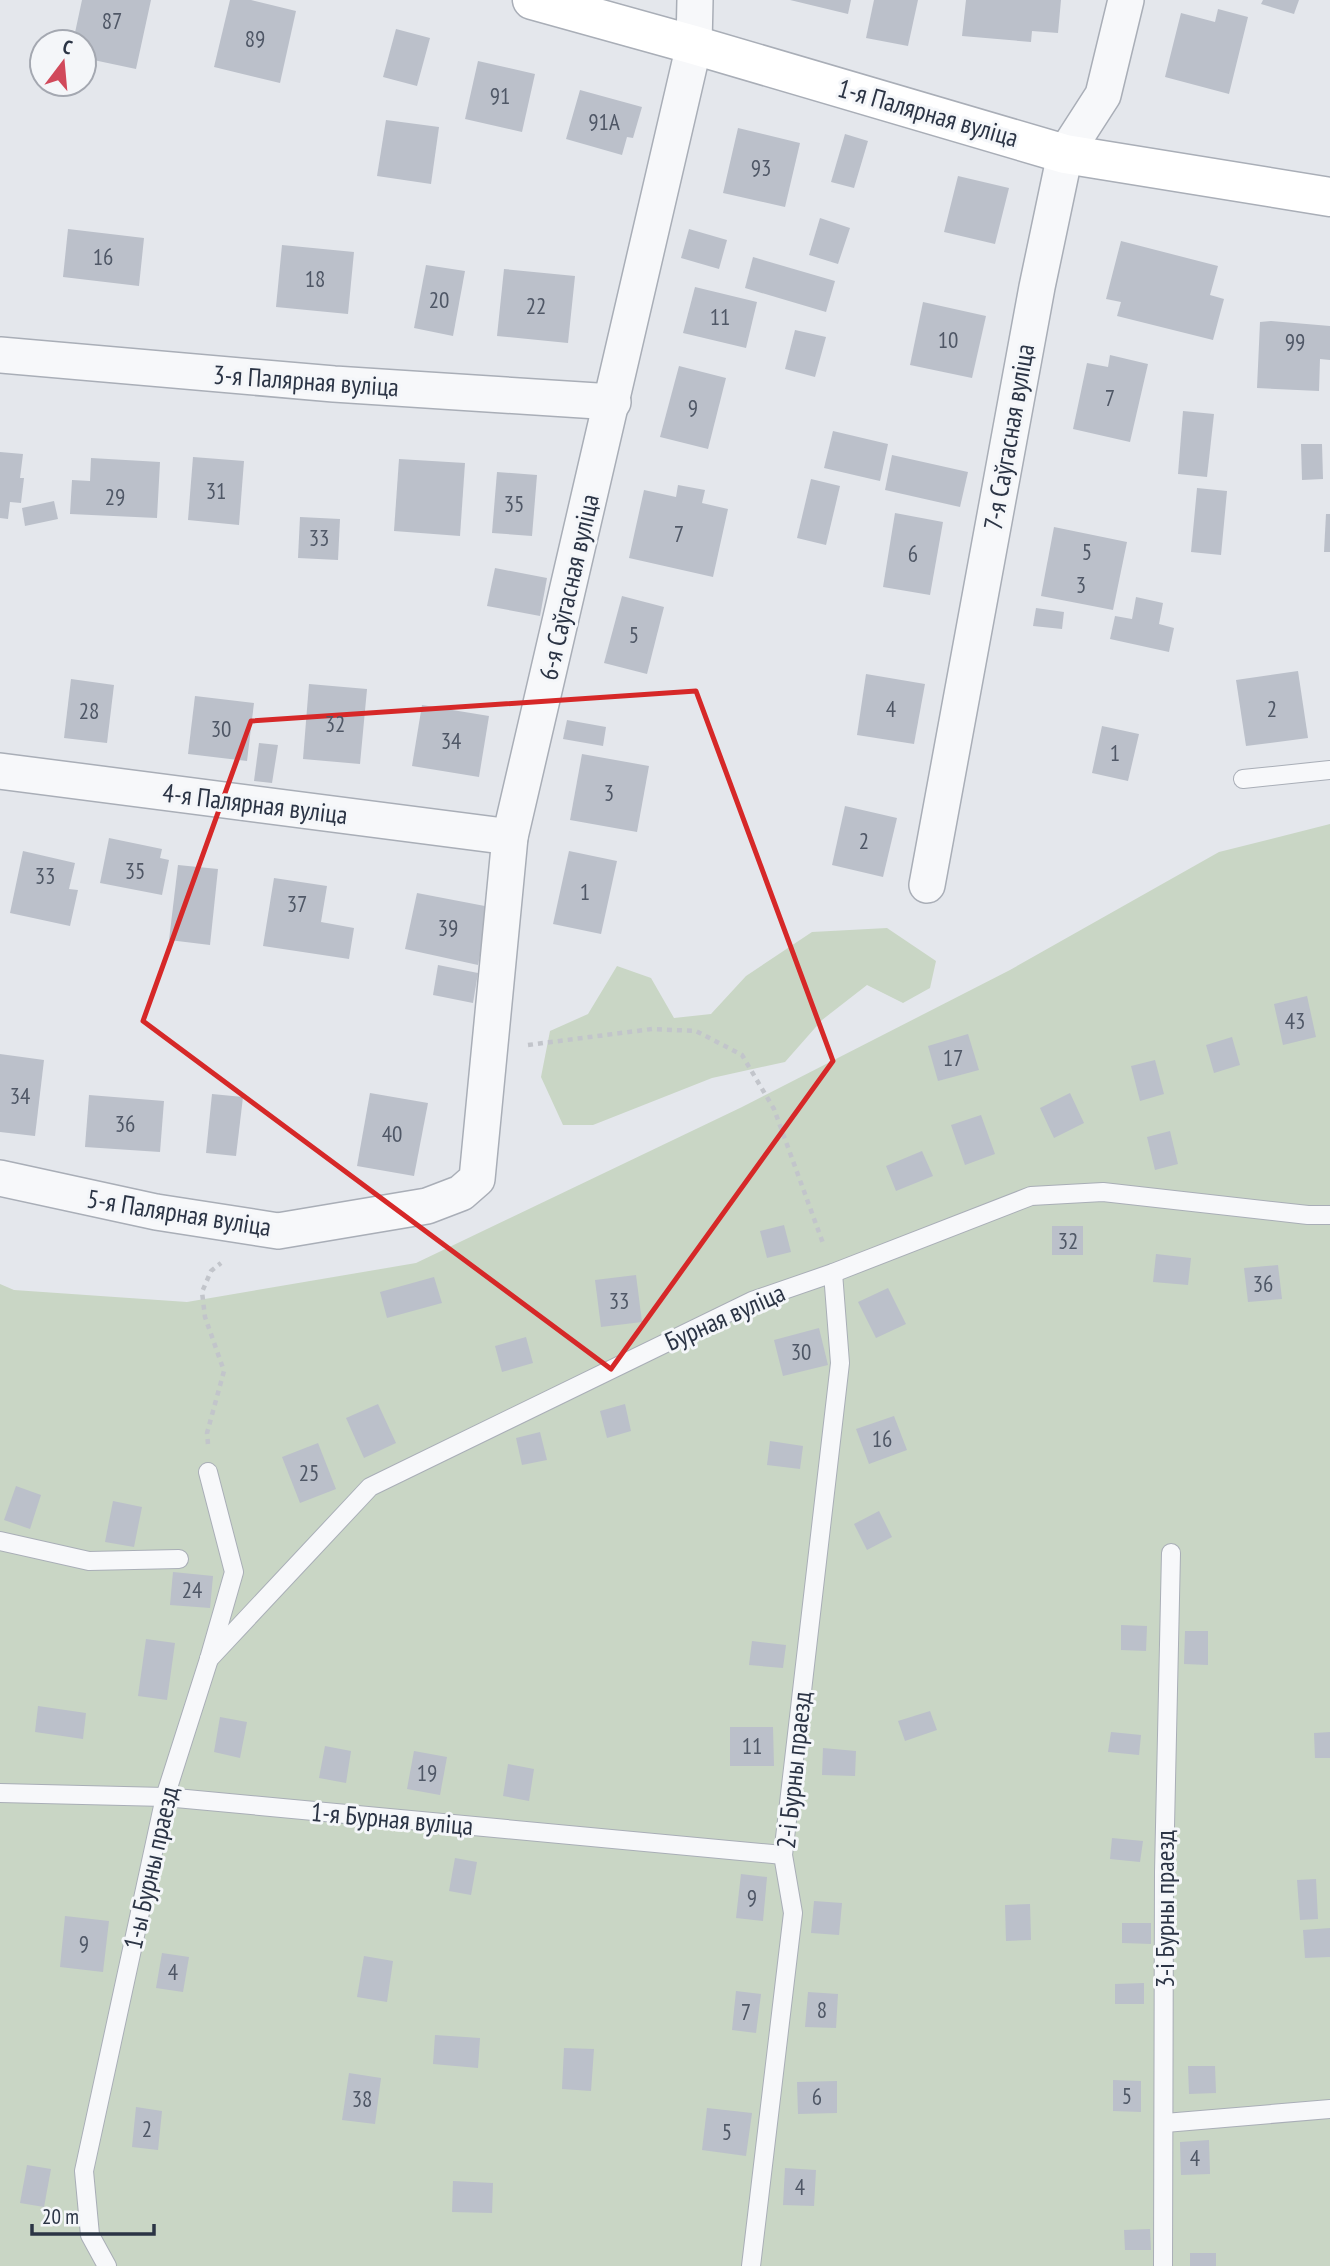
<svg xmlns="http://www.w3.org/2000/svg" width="1330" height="2266" font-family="'PT Sans Narrow',sans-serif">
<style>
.green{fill:#c9d6c5}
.building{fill:#bbc0ca}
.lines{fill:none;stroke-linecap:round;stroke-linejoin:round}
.lane-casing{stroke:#a9aeb7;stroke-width:20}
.street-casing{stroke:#a9aeb7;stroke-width:38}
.secondary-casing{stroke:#a9aeb7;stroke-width:41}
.path{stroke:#c2c5cb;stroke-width:4.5;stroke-dasharray:5 5;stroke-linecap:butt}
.lane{stroke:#f7f8fa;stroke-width:18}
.street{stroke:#f7f8fa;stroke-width:35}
.secondary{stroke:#fff;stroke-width:38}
.marked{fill:none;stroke:#d62828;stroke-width:5;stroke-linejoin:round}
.labels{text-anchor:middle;stroke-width:6;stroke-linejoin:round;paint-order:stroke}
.number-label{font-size:23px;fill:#4f5766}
.street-label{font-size:26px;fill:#2b3445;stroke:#f4f6f9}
</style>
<rect width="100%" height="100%" fill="#e4e7ec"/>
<g class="green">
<path d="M1330 824V2266H0V1284L14 1290 187 1302 416 1263 742 1107 1010 970 1219 852Z"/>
<path d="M887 928 936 961 930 988 903 1003 867 985 822 1020 785 1062 712 1078 593 1125H563L541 1077 550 1031 588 1014 617 966 651 978 674 1018 711 1014 746 976 812 932Z"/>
</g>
<g class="building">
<path d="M82 0H151L136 69 84 58V42H73Z"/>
<path d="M230 0H251L296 11 280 83 214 67Z"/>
<path d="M790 0H851L848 14Z"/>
<path d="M874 0H918L908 46 866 38Z"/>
<path d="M966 0H1061L1058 33 1032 31 1031 42 962 36Z"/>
<path d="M1263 0H1299L1294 14 1261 4Z"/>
<path d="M1218 9 1248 17 1229 94 1165 77 1181 13 1215 22Z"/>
<path d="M396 29 430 38 417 86 383 77Z"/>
<path d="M478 61 535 74 522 132 465 119Z"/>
<path d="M580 90 642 107 633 138 627 137 622 155 566 139Z"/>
<path d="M386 120 439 127 431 184 377 176Z"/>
<path d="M738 128 800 143 785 207 723 193Z"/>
<path d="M845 134 868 141 854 188 831 182Z"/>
<path d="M958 176 1009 188 995 244 944 232Z"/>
<path d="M820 218 850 228 838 264 809 255Z"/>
<path d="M68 229 144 238 139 286 63 277Z"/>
<path d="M689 229 727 240 719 269 681 258Z"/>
<path d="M1121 241 1218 266 1210 295 1224 299 1213 340 1117 316 1121 302 1106 299Z"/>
<path d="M282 245 354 252 348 314 276 307Z"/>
<path d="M753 257 835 281 826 312 745 288Z"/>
<path d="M426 265 465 271 453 336 414 328Z"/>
<path d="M504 269 575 276 568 343 497 336Z"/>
<path d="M695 287 757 302 746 348 683 333Z"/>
<path d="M923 302 986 316 972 378 910 365Z"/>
<path d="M1271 321 1330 326V360L1320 359 1319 391 1257 388 1260 322Z"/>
<path d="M795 330 826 337 815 377 785 369Z"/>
<path d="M1110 355 1148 364 1130 442 1073 429 1087 363 1108 367Z"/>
<path d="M679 366 726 378 708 449 660 437Z"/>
<path d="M1183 411 1214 414 1207 477 1178 474Z"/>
<path d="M833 431 888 444 880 481 824 468Z"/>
<path d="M1301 444H1322L1323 479 1302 480Z"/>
<path d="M0 452 23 454 20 478H24L21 503 10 502 8 519 0 518Z"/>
<path d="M892 455 968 472 960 507 885 490Z"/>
<path d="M193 457 244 461 239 525 188 520Z"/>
<path d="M91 458 160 462 157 518 70 514 72 480 90 481Z"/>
<path d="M399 459 465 463 460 536 394 531Z"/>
<path d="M497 472 537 475 532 536 492 533Z"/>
<path d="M811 479 840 486 826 545 797 538Z"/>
<path d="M678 485 705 490 702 503 728 509 713 577 629 558 644 490 676 497Z"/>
<path d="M1197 488 1227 491 1221 555 1191 552Z"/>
<path d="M54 501 58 519 25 526 22 508Z"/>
<path d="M895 513 943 522 930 595 883 587Z"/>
<path d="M1326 514H1330V552H1324Z"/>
<path d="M300 517 340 519 338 560 298 558Z"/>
<path d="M1054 527 1127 542 1113 610 1041 596Z"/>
<path d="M495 568 547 578 540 616 487 606Z"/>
<path d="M622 596 664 607 647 674 604 663Z"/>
<path d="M1136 597 1163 603 1159 624 1174 628 1169 652 1110 639 1115 616 1132 619Z"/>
<path d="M1036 608 1064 612 1062 629 1033 626Z"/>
<path d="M1298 671 1308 738 1246 746 1236 680Z"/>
<path d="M866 674 925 684 914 744 857 735Z"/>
<path d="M71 679 114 685 107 743 64 738Z"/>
<path d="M309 684 367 689 360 764 303 759Z"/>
<path d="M195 696 254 703 247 761 188 754Z"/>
<path d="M422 705 489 716 479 777 412 766Z"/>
<path d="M567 720 606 727 603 746 563 739Z"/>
<path d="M1102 726 1139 734 1128 781 1092 773Z"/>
<path d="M259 743 278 745 272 783 254 781Z"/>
<path d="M582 754 649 766 637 832 570 820Z"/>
<path d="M845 806 897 818 883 877 832 865Z"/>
<path d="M109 838 162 849 160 858 169 860 162 895 100 883Z"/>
<path d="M23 851 75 863 69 889 78 890 70 926 10 913Z"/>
<path d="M569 851 617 861 601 934 553 924Z"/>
<path d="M178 865 218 869 210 945 169 940Z"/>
<path d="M274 878 327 886 321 922 354 928 349 959 263 946Z"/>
<path d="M417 893 490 907 478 965 405 949Z"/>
<path d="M438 965 478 973 473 1003 433 995Z"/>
<path d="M1307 996 1316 1037 1283 1045 1274 1004Z"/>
<path d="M968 1034 979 1070 938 1081 928 1046Z"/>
<path d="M1232 1037 1240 1065 1214 1073 1206 1045Z"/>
<path d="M0 1054 44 1060 35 1136 0 1132Z"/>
<path d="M1155 1060 1164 1094 1140 1101 1131 1066Z"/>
<path d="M370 1093 428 1103 414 1176 357 1166Z"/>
<path d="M1070 1093 1084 1123 1054 1138 1040 1108Z"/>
<path d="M212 1094 243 1097 236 1156 206 1153Z"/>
<path d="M89 1095 164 1101 160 1152 85 1147Z"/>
<path d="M981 1115 995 1154 965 1165 951 1125Z"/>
<path d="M1170 1131 1178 1164 1155 1170 1147 1137Z"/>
<path d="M922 1151 933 1176 896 1191 886 1166Z"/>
<path d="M784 1225 791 1252 767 1258 760 1231Z"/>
<rect x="1052" y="1226" width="31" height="29"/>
<path d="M1156 1254 1191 1258 1188 1285 1153 1282Z"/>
<path d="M1278 1265 1282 1299 1248 1302 1244 1268Z"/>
<path d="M636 1275 642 1322 601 1327 595 1280Z"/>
<path d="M434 1277 442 1303 387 1318 380 1292Z"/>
<path d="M888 1288 906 1324 876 1338 858 1302Z"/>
<path d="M819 1328 828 1365 783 1376 774 1340Z"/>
<path d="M526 1337 533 1363 502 1372 495 1346Z"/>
<path d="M378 1404 396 1443 364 1458 346 1418Z"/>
<path d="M625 1404 631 1431 607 1438 600 1411Z"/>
<path d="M894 1416 907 1450 869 1464 856 1429Z"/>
<path d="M540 1432 547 1460 522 1465 516 1438Z"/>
<path d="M770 1441 803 1446 800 1469 767 1465Z"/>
<path d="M318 1443 336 1489 300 1503 282 1457Z"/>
<path d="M16 1486 41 1495 30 1529 4 1520Z"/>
<path d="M113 1501 142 1507 134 1547 105 1542Z"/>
<path d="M879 1511 892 1537 867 1550 854 1524Z"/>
<path d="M173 1572 213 1576 210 1608 170 1605Z"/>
<path d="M1121 1625 1147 1626 1146 1651 1121 1650Z"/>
<path d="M1185 1631H1208V1665L1184 1664Z"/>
<path d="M146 1639 175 1643 167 1700 138 1696Z"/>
<path d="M752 1641 786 1645 783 1668 749 1665Z"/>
<path d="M38 1706 86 1713 83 1739 35 1732Z"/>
<path d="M930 1711 937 1730 905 1741 898 1721Z"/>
<path d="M220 1717 247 1722 240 1758 214 1752Z"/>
<path d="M730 1727H773L774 1766H730Z"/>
<path d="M1111 1732 1141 1735 1139 1755 1108 1752Z"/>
<path d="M1330 1732V1758H1315L1314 1733Z"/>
<path d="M325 1746 351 1751 346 1783 319 1778Z"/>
<path d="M823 1748 856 1751 855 1776 822 1775Z"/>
<path d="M414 1751 447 1757 440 1795 407 1789Z"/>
<path d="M508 1764 534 1769 529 1801 503 1796Z"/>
<path d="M1112 1838 1143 1841 1140 1862 1110 1859Z"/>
<path d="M455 1858 477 1862 471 1895 449 1891Z"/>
<path d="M741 1874 767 1877 763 1921 736 1918Z"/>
<path d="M1316 1879 1318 1919 1300 1920 1297 1880Z"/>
<path d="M814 1901 842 1903 839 1935 811 1933Z"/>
<path d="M1030 1904 1031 1940 1006 1941 1005 1905Z"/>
<path d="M65 1916 109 1921 103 1972 60 1967Z"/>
<path d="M1122 1923H1151V1944L1122 1943Z"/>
<path d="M1330 1928V1957L1305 1958 1303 1930Z"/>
<path d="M162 1953 189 1957 183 1992 156 1988Z"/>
<path d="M364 1956 393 1961 387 2002 357 1997Z"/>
<path d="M1144 1983V2004H1115V1984Z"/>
<path d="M736 1991 761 1994 756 2033 732 2030Z"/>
<path d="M808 1992 838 1994 836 2028 805 2027Z"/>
<path d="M435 2035 480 2038 478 2068 433 2064Z"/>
<path d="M564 2048 594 2049 591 2091 562 2089Z"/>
<path d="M1188 2066H1215L1216 2093 1189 2094Z"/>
<path d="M349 2073 381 2078 375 2124 342 2120Z"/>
<path d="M1113 2080 1141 2081V2112L1113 2111Z"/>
<path d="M837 2081V2113L798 2114 797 2082Z"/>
<path d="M136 2107 162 2111 158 2150 132 2147Z"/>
<path d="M707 2108 752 2113 746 2156 702 2150Z"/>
<path d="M1209 2140 1210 2174 1181 2175 1180 2142Z"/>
<path d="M27 2165 51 2169 44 2207 20 2203Z"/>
<path d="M785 2168 816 2170 814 2206 783 2205Z"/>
<path d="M453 2181 493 2183 492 2213 452 2212Z"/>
<path d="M1150 2229 1151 2250H1125L1124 2230Z"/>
<rect x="1190" y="2253" width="26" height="13"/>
</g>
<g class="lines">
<g class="lane-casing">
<g id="lane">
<path d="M1243 779 1330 770"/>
<path d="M0 1541 89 1561 179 1559"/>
<path d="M209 1659 370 1487 752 1301 833 1273 1031 1196 1103 1192 1308 1215H1330"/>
<path d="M0 1793 165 1797 783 1855"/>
<path d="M1165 2123 1330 2109"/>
<path d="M107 2266 90 2235 84 2171 165 1797 209 1659 234 1572 208 1472"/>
<path d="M751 2266 793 1913 783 1855 840 1363 833 1273"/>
<path d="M1163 2266 1164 1872 1171 1553"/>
</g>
</g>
<g class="street-casing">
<g id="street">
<path d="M0 355 334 384 613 402"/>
<path d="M0 771 510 837"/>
<path d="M927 885 1037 287 1065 154 1103 95 1126 0"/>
<path d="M0 1178 156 1212 278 1231 427 1206 461 1193 477 1179 510 837 694 45 695 0"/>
</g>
</g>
<g class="secondary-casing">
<path id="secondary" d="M532 0 694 45 1065 154 1330 197"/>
</g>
<g class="path">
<path d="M528 1045 652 1029 696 1031 742 1055 774 1109 824 1246"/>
<path d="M208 1444 207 1433 224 1371 205 1317 202 1292 211 1271 221 1263"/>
</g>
<use href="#lane" class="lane"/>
<use href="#street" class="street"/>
<use href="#secondary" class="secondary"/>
</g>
<path class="marked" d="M696 691 833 1061 611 1369 143 1021 251 721Z"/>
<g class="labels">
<g class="number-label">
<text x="112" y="29">87</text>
<text x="255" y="47">89</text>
<text x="500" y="104">91</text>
<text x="604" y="130">91А</text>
<text x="761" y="176">93</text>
<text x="103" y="265">16</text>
<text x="315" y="287">18</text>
<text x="439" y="308">20</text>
<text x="536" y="314">22</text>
<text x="720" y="325">11</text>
<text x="948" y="348">10</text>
<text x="1295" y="350">99</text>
<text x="1110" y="406">7</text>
<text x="693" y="416">9</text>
<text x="216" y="499">31</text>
<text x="115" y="505">29</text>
<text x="514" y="512">35</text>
<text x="679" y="542">7</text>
<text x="319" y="546">33</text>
<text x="1087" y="560">5</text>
<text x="913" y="562">6</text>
<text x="1081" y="593">3</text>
<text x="634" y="643">5</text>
<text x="891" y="717">4</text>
<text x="1272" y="717">2</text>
<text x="89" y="719">28</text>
<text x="335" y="732">32</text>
<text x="221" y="737">30</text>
<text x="451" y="749">34</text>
<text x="1115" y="761">1</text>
<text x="609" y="801">3</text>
<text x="864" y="849">2</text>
<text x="135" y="879">35</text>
<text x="45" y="884">33</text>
<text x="585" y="900">1</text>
<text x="297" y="912">37</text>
<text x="448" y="936">39</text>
<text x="1295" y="1029">43</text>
<text x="953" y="1066">17</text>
<text x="20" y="1104">34</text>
<text x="125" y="1132">36</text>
<text x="392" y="1142">40</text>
<text x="1068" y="1249">32</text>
<text x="1263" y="1292">36</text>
<text x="619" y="1309">33</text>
<text x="801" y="1360">30</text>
<text x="882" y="1447">16</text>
<text x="309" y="1481">25</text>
<text x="192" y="1598">24</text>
<text x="752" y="1754">11</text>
<text x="427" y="1781">19</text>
<text x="752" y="1906">9</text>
<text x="84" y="1952">9</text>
<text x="173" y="1980">4</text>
<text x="822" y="2018">8</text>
<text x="746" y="2020">7</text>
<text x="1127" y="2104">5</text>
<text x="817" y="2105">6</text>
<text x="362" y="2107">38</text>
<text x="147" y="2137">2</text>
<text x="727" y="2140">5</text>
<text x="1195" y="2166">4</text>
<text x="800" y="2195">4</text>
</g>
<g class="street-label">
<text transform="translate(928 113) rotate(16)" y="9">1-я Палярная вуліца</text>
<text transform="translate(306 381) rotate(4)" y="9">3-я Палярная вуліца</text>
<text transform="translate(1009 437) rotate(-80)" y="9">7-я Саўгасная вуліца</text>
<text transform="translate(569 587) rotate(-77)" y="9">6-я Саўгасная вуліца</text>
<text transform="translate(255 804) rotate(7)" y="9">4-я Палярная вуліца</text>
<text transform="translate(179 1213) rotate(9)" y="9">5-я Палярная вуліца</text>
<text transform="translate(725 1317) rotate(-24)" y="9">Бурная вуліца</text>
<text transform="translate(794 1770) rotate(-84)" y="9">2-і Бурны праезд</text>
<text transform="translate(392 1819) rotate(5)" y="9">1-я Бурная вуліца</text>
<text transform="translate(151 1868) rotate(-77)" y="9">1-ы Бурны праезд</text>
<text transform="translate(1165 1909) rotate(-90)" y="9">3-і Бурны праезд</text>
</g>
</g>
<g transform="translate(63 63) rotate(16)"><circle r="33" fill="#f4f6f9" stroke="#a4a8b1" stroke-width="2"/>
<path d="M0-5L12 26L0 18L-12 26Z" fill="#d1495b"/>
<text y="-10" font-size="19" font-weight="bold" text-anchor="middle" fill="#2b3445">С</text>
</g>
<path d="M32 2224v10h122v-10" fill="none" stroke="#2b3445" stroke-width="3.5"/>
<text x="42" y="2224" font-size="21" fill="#2b3445" stroke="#f4f6f9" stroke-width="5" paint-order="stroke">20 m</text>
</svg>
